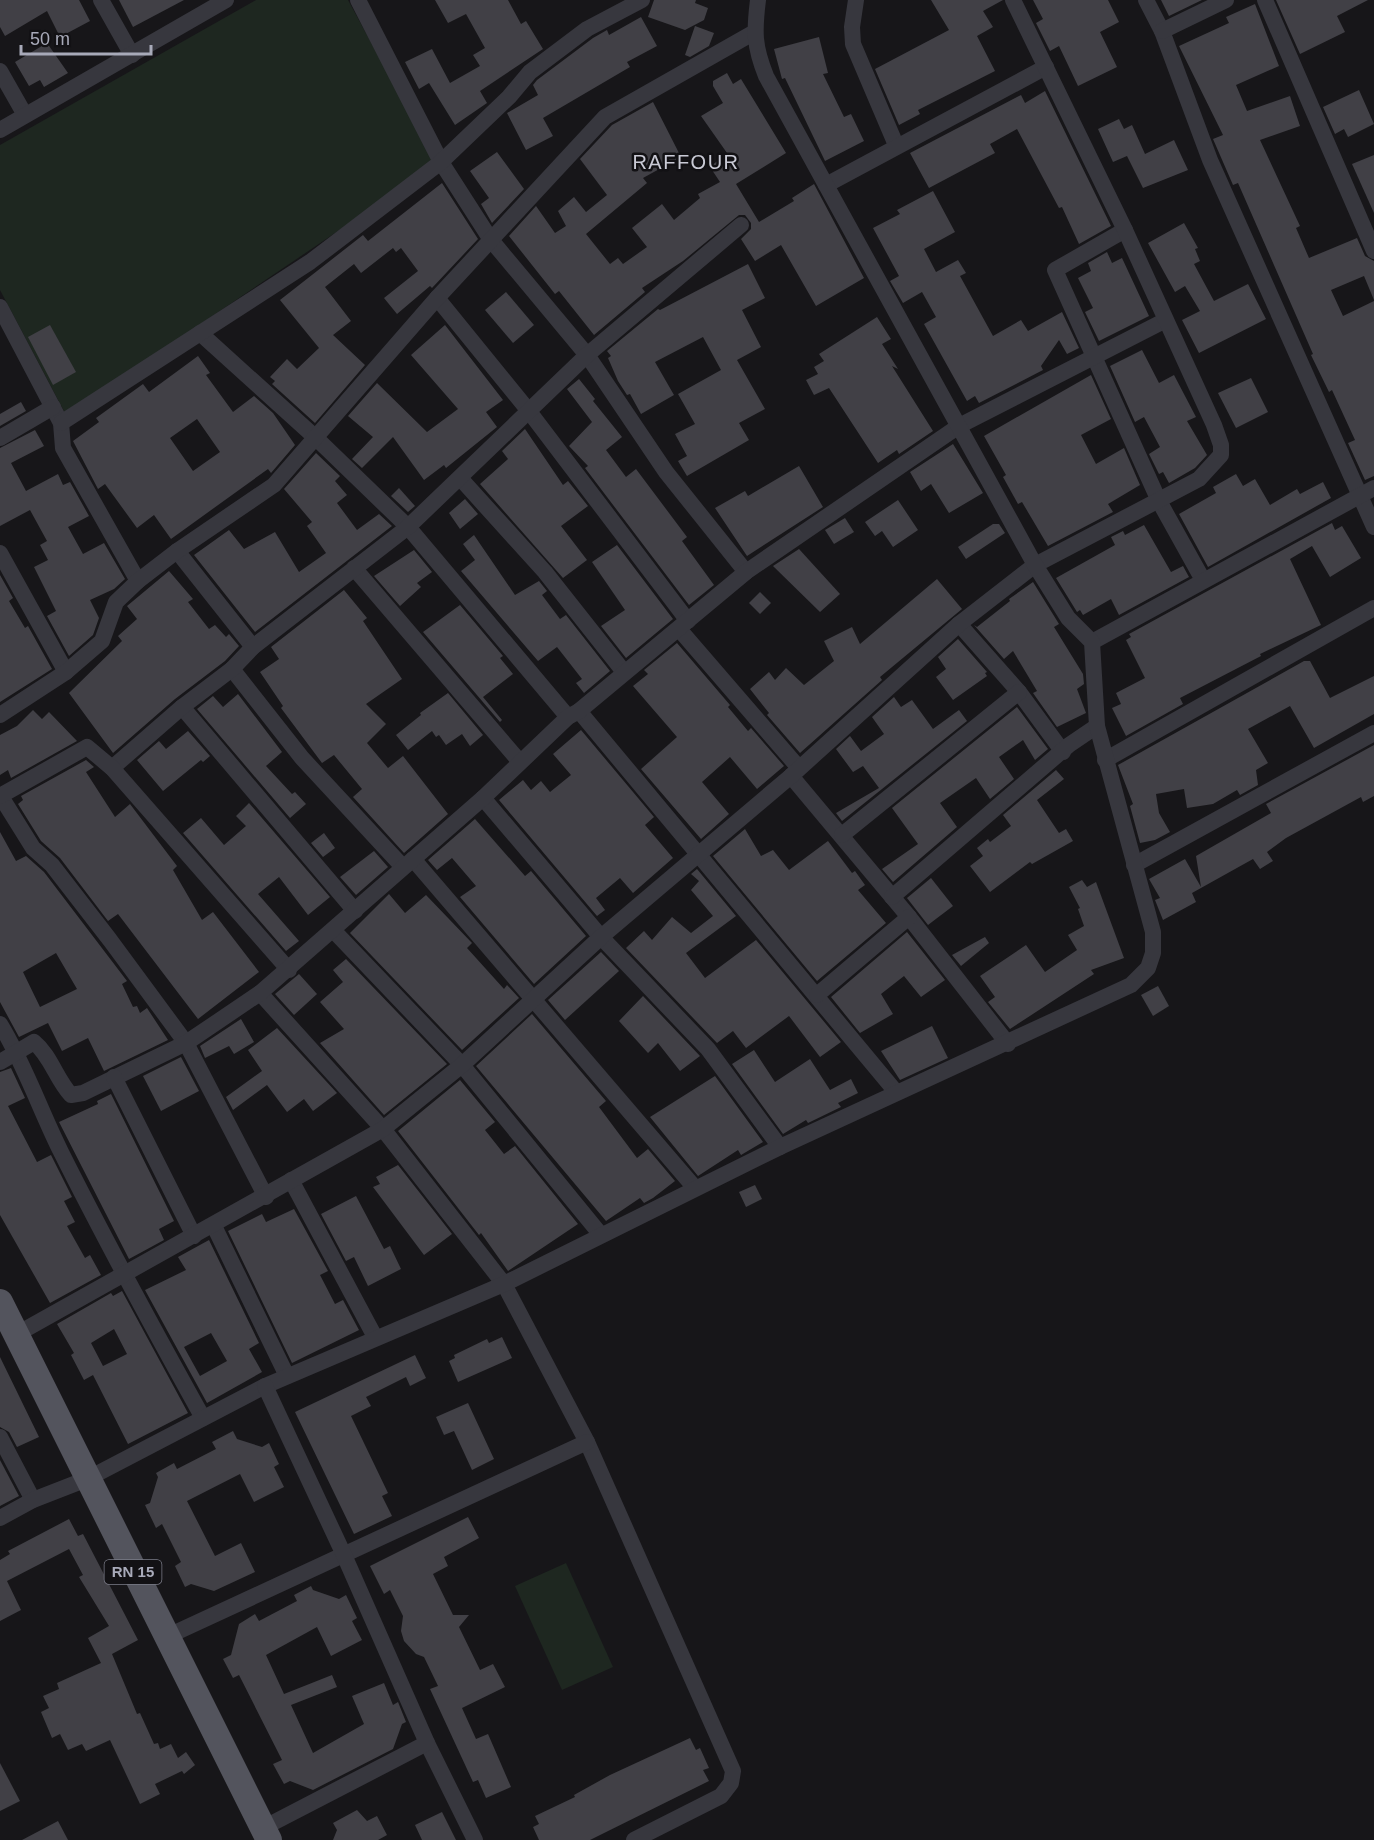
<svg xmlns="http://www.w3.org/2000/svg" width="1374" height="1840" font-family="Helvetica,sans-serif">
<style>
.green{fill:#1e2720}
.building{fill:#414046;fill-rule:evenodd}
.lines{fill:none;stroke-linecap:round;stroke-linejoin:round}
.minor{stroke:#37373e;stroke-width:16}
.primary{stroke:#53545d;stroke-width:26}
.labels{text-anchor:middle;stroke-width:5;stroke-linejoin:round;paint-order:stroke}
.shield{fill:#121114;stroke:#7b7c88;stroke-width:1.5}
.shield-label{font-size:15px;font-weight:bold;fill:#a8aab9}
.quarter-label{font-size:20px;letter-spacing:1.5px;fill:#c9cad5;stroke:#121114}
</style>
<rect width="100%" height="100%" fill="#171619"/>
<g class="green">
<path d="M256 0H348L437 164 66 415 0 290V145Z"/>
<path d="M566 1563 613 1667 562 1690 515 1586Z"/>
</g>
<g class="building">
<path d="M0 0H79L90 21 60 37 47 11 5 36 0 27Z"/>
<path d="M119 0H184L133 27Z"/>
<path d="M435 0H508L521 24 526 21 543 49 480 91 487 103 455 125 429 83 419 89 405 62 432 49 450 83 480 66 473 55 485 48 466 14 448 23Z"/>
<path d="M654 0H696L695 3 708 8 704 20 685 30 648 17Z"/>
<path d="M931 0H1003L983 11 993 27 977 36 995 71 918 110 920 114 899 125 875 69 949 30Z"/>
<path d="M1033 0H1108L1119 22 1100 32 1117 67 1078 86 1059 46 1050 51 1036 23 1043 19Z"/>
<path d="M1161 0H1202L1169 16Z"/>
<path d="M1276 0H1368L1337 16 1345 32 1300 54Z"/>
<path d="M1255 4 1279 66 1236 85 1247 111 1290 96 1300 126 1260 140 1300 226 1296 228 1309 258 1357 238 1365 256 1374 261V300L1364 276 1331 290 1343 316 1374 301V476L1365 480 1348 443 1355 440 1332 390 1329 392 1311 355 1313 354 1238 183 1233 185 1213 139 1223 135 1179 46 1229 23 1226 17Z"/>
<path d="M641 17 657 46 627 62 630 67 543 118 553 136 526 150 507 113 538 95 533 85 537 80 593 38 607 30 609 35Z"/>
<path d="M695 26 714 33 709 46 690 57 685 55Z"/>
<path d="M819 37 828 73 823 74 844 117 851 114 864 141 825 161 785 78 782 79 774 49Z"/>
<path d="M47 43 68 73 44 87 40 80 29 86 15 62Z"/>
<path d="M727 73 733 84 741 79 786 153 736 184 759 222 794 201 792 198 814 184 864 278 816 306 781 245 755 261 741 239 751 229V223L745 215H739L683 261 642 288 645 292 594 335 559 291 555 294 509 236 536 206 555 233 566 226 558 211 574 197 586 212 607 195 580 159 612 125 653 102 681 157 643 178 647 183 586 234 610 264 618 258 623 264 647 247 632 228 662 204 674 220 700 198 698 194 720 182 710 167 727 153 701 116 723 103 713 86V81Z"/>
<path d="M1359 90 1374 124 1348 137 1344 129 1335 134 1323 107Z"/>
<path d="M1045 91 1111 226 1079 244 1062 207 1059 208 1017 129 990 144 995 153 929 188 910 153 1021 95 1025 103Z"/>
<path d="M1119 119 1124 129 1132 125 1145 154 1174 140 1188 170 1143 188 1127 156 1113 162 1098 129Z"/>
<path d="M497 152 524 189 492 223 481 204 489 198 470 171Z"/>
<path d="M1374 155V213L1352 164Z"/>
<path d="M442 183 478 239 432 288 430 286 397 314 384 298 418 271 401 248 396 252 393 248 361 273 354 264 325 287 351 321 333 335 365 365 315 423 272 384 275 381 270 377 287 359 297 369 319 348 280 300 363 235 368 241Z"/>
<path d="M933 191 955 232 924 249 936 272 958 260 966 273 960 276 993 336 1021 320 1028 331 1062 312 1079 348 1067 354 1059 340 1041 366 1043 370 979 403 975 396 967 401 924 324 936 317 922 292 903 303 890 281 899 276 873 228 900 214 897 210Z"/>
<path d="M1184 223 1198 248 1195 249 1200 261 1194 264 1214 301 1248 284 1266 319 1199 353 1182 320 1200 311 1185 286 1175 292 1148 243Z"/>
<path d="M1107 252 1112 263 1122 258 1149 316 1099 341 1085 312 1093 308 1078 278 1091 271 1088 263Z"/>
<path d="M748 264 765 298 742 310 761 347 737 360 765 409 739 423 749 440 687 476 678 461 687 456 675 434 695 424 678 394 721 370 703 337 655 362 674 395 641 414 630 394 627 395 618 381 608 358 611 356 607 351 658 309 660 310Z"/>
<path d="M506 292 534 325 513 343 485 310Z"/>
<path d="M877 317 891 339 882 344 898 369 892 366 933 431 899 454 897 450 878 463 829 388 814 395 806 380 818 374 814 367 824 361 819 354Z"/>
<path d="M50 325 76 372 53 385 28 337Z"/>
<path d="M445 325 503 400 486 412 497 427 446 468 444 465 424 480 393 437 362 468 352 459 373 437 348 416 377 383 427 432 458 409 411 355Z"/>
<path d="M1142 350 1159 383 1174 375 1196 417 1187 421 1207 455 1195 468 1169 483 1163 472 1159 474 1149 454 1160 447 1144 417 1135 422 1110 366Z"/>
<path d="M198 356 210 373 206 375 233 412 254 396 273 413 295 445 271 473 268 469 171 539 154 515 137 528 105 484 98 489 73 441 99 422 96 418 143 384 149 392ZM197 419 220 452 193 471 170 438Z"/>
<path d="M1091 375 1111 419 1081 435 1096 464 1124 448 1140 485 1108 504 1113 512 1048 546 1022 502 1018 504 1003 477 1006 475 984 436Z"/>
<path d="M1251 378 1268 412 1236 428 1218 393Z"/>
<path d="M579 379 595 399 593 401 622 437 606 450 626 477 636 469 687 537 682 541 714 585 689 605 585 468 588 466 569 446 592 422 567 389Z"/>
<path d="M21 402 26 411 0 426V414Z"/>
<path d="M525 429 563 485 568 481 588 506 561 526 587 560 563 578 480 484 508 459 502 451Z"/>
<path d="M35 430 44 446 11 463 26 491 58 474 63 485 70 482 89 516 68 527 83 554 104 543 125 579 114 589 90 600 99 618 93 635 69 656 47 616 56 611 34 567 48 560 40 545 47 541 30 510 0 526V448Z"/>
<path d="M953 444 983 493 949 513 931 484 921 491 910 472Z"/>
<path d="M316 453 340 476 335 481 347 495 337 503 357 530 379 514 392 526 255 632 194 555 229 530 244 549 275 532 299 572 326 553 307 526 312 522 284 489Z"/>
<path d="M799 466 823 507 747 556 715 508 745 491 748 496Z"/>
<path d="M1236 474 1243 486 1255 479 1270 505 1297 489 1300 494 1323 482 1331 498 1208 567 1179 514 1216 493 1213 487Z"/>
<path d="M399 488 415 506 408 512 391 496Z"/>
<path d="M465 499 478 514 460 529 449 513Z"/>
<path d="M898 500 918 530 893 547 882 531 875 536 865 522Z"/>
<path d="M845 518 854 532 834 544 825 530Z"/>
<path d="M1332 523 1335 530 1342 526 1361 558 1330 577 1312 546 1290 559 1321 625 1260 654 1261 656 1180 698 1183 704 1126 736 1112 708 1121 704 1116 693 1145 678 1126 640 1131 637 1129 634Z"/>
<path d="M993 524H999L1005 533 966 559 958 547Z"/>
<path d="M1144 525 1171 572 1183 566 1189 577 1119 615 1111 599 1083 615 1080 610 1077 612 1056 578 1115 545 1111 537 1123 531 1125 535Z"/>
<path d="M474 535 515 595 539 581 547 591 542 595 560 619 566 615 610 671 584 693 576 683 582 679 557 647 538 661 461 571 475 560 463 544Z"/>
<path d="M617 545 673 619 626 658 601 626 625 610 592 562Z"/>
<path d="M799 549 840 594 820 612 773 566Z"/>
<path d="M414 550 432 572 417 583 421 587 400 606 374 576Z"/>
<path d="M169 571 193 599 188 602 209 629 215 625 226 637 229 634 239 646 225 661 175 699 113 753 69 693 122 641 118 636 137 619 127 606Z"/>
<path d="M0 575 13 598 9 601 25 628 28 626 52 669 0 702Z"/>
<path d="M937 579 962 609 880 677 882 680 800 753 767 715 769 713 750 689 769 672 775 680 786 668 804 685 834 661 824 641 852 627 860 644Z"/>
<path d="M1033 582 1059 624 1054 627 1083 674 1084 684 1077 689 1086 713 1057 727 1033 693 1037 691 1013 651 1004 659 974 625 977 627 1010 601 1009 599Z"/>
<path d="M344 590 367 618 363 621 402 679 366 704 386 724 367 743 388 768 403 756 448 814 404 853 353 797 362 789 334 755 322 763 281 708 283 706 260 672 279 659 271 647Z"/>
<path d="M760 592 771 603 760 614 749 603Z"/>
<path d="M460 605 503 656 500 658 513 674 483 697 502 720 500 722 423 632Z"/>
<path d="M958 639 987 672 985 673 987 676 953 700 936 677 946 669 938 657Z"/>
<path d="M677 643 730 705 728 707 748 731 751 728 784 766 757 789 730 757 702 782 729 814 701 839 641 769 677 737 633 686 648 674 644 670Z"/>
<path d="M1304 661H1310L1330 698 1374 676V714L1314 748 1290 706 1248 729 1268 763 1256 770 1258 785 1240 795 1237 790 1213 804 1187 808 1184 789 1156 794 1159 813 1170 832 1155 840 1140 843 1130 806 1133 804 1118 765Z"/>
<path d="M448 693 483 735 470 746 462 734 446 745 439 735 436 737 432 731 408 750 396 735 421 715 420 713Z"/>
<path d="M238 694 282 752 266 766 292 794 295 792 306 804 290 818 197 709 213 696 223 707Z"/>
<path d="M894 697 901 707 912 700 933 729 959 710 967 721 842 821 836 813 879 788 863 766 853 772 836 749 850 736 861 751 884 734 872 717Z"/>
<path d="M1017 707 1048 749 1035 760 1023 740 999 757 1014 779 990 799 976 778 940 803 957 827 893 882 882 869 918 844 892 808Z"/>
<path d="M33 710 42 719 49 712 77 741 11 778 8 770 0 775V735L17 726Z"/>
<path d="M581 730 654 817 645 825 673 858 633 893 620 878 596 898 605 910 597 916 499 800 523 780 531 790 541 781 550 792 571 775 553 754Z"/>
<path d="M188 731 210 756 203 762 201 760 163 791 137 760 159 741 166 749Z"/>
<path d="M1374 745V796L1363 802 1361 797 1286 838 1267 852 1273 861 1260 869 1253 859 1192 893 1196 902 1163 920 1155 900 1160 898 1149 879 1185 859 1201 887 1196 856 1271 813 1266 804Z"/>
<path d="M86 760 94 767 86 772 115 817 130 804 177 866 173 870 202 920 213 912 259 972 198 1019 118 914 108 921 60 858 41 841 18 804 23 800 21 796Z"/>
<path d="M1056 770 1064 779 1037 800 1059 833 1066 829 1073 841 1032 864 1030 862 990 892 970 866 983 856 977 848 988 839 990 842 1011 826 1003 815Z"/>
<path d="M249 803 330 897 308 915 279 877 258 894 299 941 286 951 183 833 201 818 224 845 246 826 236 816Z"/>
<path d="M475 819 525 876 531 871 586 936 534 984 460 897 476 886 452 858 437 870 428 860Z"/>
<path d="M745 829 761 856 773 850 789 870 828 841 852 873 855 871 865 885 858 890 886 923 817 981 713 856Z"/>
<path d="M0 832 16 861 26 856 44 872 127 981 122 984 133 1007 137 1006 140 1013 147 1008 168 1040 104 1071 88 1038 62 1051 48 1023 19 1037 0 1002ZM56 953 77 989 40 1007 23 972Z"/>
<path d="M324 833 335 848 323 857 311 843Z"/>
<path d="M374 851 388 867 356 895 340 877Z"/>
<path d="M697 869 736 916 686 953 705 978 756 940 841 1042 820 1057 789 1016 746 1048 733 1031 717 1043 626 948 644 931 652 940 672 917 691 933 713 916 691 890 699 881 691 874Z"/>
<path d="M931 878 953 906 928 925 907 898Z"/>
<path d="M1082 880 1087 887 1096 882 1124 958 1091 970 1094 974 1010 1029 988 1002 995 997 980 976 1026 945 1045 972 1077 950 1068 935 1084 926 1078 909 1080 908 1069 887Z"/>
<path d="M389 894 405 913 426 895 472 943 467 948 504 989 507 985 519 998 462 1050 350 933Z"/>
<path d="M907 932 945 980 921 997 904 976 881 994 893 1014 860 1033 831 997Z"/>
<path d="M985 937 989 943 961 966 952 955Z"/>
<path d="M601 952 619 971 565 1020 548 1000Z"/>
<path d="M346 959 447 1064 384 1115 320 1043 344 1029 320 1002 343 982 333 970Z"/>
<path d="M299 974 317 994 294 1015 275 994Z"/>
<path d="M1158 986 1169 1006 1153 1016 1141 995Z"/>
<path d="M643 996 700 1056 680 1071 658 1043 648 1053 619 1021Z"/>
<path d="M532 1014 606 1101 599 1107 637 1158 648 1149 675 1181 653 1198 644 1203 640 1198 606 1221 476 1066Z"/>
<path d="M241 1019 254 1042 234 1054 229 1046 205 1058 200 1046Z"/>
<path d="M932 1026 948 1058 900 1080 881 1051Z"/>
<path d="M277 1028 337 1093 313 1111 304 1099 287 1112 267 1085 233 1110 226 1097 262 1071 248 1050Z"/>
<path d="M754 1050 775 1082 810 1059 830 1090 851 1079 858 1093 838 1103 841 1107 808 1123 806 1120 783 1134 732 1064Z"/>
<path d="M181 1057 199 1091 161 1111 143 1076Z"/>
<path d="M11 1068 25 1098 8 1106 37 1162 51 1155 72 1197 64 1201 75 1222 67 1226 85 1258 90 1255 101 1275 50 1303 0 1215V1072Z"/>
<path d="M715 1076 763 1142 741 1155 738 1150 698 1176 650 1117Z"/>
<path d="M460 1080 495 1122 485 1130 504 1154 515 1146 578 1224 508 1271 481 1233 479 1235 398 1131Z"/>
<path d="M111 1094 174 1221 159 1229 164 1240 129 1259 59 1122 98 1104 97 1101Z"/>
<path d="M398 1165 452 1234 424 1255 373 1187 380 1184 376 1177Z"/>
<path d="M755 1185 762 1199 746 1207 739 1192Z"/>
<path d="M356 1196 384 1249 390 1246 401 1269 368 1286 354 1257 346 1261 321 1214Z"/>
<path d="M294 1209 328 1271 320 1275 335 1304 343 1300 359 1330 292 1363 228 1231 262 1214 266 1222Z"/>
<path d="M209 1240 259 1343 249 1349 262 1372 207 1403 145 1290 186 1270 178 1257ZM211 1333 227 1361 200 1376 184 1347Z"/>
<path d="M122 1291 188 1413 128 1444 93 1375 84 1380 71 1355 74 1353 57 1324 111 1293 113 1296ZM114 1329 127 1354 103 1366 91 1343Z"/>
<path d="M502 1337 512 1358 458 1382 449 1361 455 1358 454 1355 487 1339 489 1343Z"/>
<path d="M415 1355 426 1378 410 1386 406 1377 366 1397 371 1406 351 1416 388 1493 382 1496 392 1516 354 1534 295 1412Z"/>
<path d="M0 1357 39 1437 17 1447 9 1432 0 1427Z"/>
<path d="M468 1403 494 1459 472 1470 454 1431 444 1435 436 1417Z"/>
<path d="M233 1431 237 1439 262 1447 269 1443 279 1464 274 1467 284 1487 254 1502 240 1474 187 1501 215 1556 241 1543 255 1572 214 1591 191 1584 185 1587 175 1566 181 1562 162 1524 156 1528 145 1505 150 1503 158 1477 156 1473 174 1463 177 1469 216 1449 212 1442Z"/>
<path d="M0 1460 19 1496 0 1506Z"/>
<path d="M468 1517 479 1538 444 1557 448 1566 433 1574 453 1615H469L459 1627 480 1670 493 1664 505 1687 462 1708 476 1739 488 1734 511 1787 486 1798 478 1780 473 1782 430 1689 438 1686 424 1657 416 1654 404 1641 401 1631 403 1616 390 1590 384 1594 370 1566Z"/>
<path d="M69 1519 78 1536 83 1534 138 1640 112 1654 137 1714 140 1713 154 1744 158 1743 160 1749 171 1744 178 1758 186 1752 195 1765 184 1774 182 1771 155 1784 160 1794 140 1804 110 1740 86 1751 82 1744 68 1750 60 1734 52 1738 41 1712 49 1708 43 1696 59 1689 57 1683 101 1663 88 1638 109 1626 79 1577 83 1575 69 1549 7 1581 21 1610 0 1621V1560L10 1554 8 1551Z"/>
<path d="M311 1586 313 1590 339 1599 346 1595 357 1618 352 1621 362 1640 331 1656 317 1627 266 1655 284 1694 332 1675 337 1687 291 1705 313 1753 364 1724 352 1696 384 1683 393 1705 398 1702 406 1722 402 1724 393 1749 313 1790 290 1781 284 1784 273 1764 282 1760 239 1675 233 1678 223 1659 231 1655 239 1624 255 1614 259 1621 297 1601 294 1595Z"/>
<path d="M690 1738 696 1750 700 1748 709 1768 703 1770 709 1781 590 1840H539L533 1827 539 1824 535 1816 575 1797 574 1795 610 1775Z"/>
<path d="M0 1763 20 1801 0 1811Z"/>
<path d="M357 1810 367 1821 377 1816 387 1835 378 1840H333L337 1830 333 1823Z"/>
<path d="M442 1812 456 1840H422L415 1825Z"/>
<path d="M58 1821 68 1840H22Z"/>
</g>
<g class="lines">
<g class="minor">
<path d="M101 0 132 55"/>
<path d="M358 0 441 162 491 240 587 355 666 472 746 572"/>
<path d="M856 0 852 27 853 44 896 145"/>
<path d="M1146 0 1162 31 1210 160 1374 527"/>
<path d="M1265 0 1374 251"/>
<path d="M1162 31 1226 0"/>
<path d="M0 71 25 115"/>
<path d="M0 130 226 0"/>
<path d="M826 185 1046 67"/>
<path d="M1125 230 1055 270 1159 501 1203 580"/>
<path d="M437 298 528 410 688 621"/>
<path d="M0 307 61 423 63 448 138 581"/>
<path d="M200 333 316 438 408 527 568 717"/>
<path d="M61 423 310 262 441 162 509 97 530 72 587 29 642 0"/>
<path d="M0 438 53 407"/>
<path d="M461 479 545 572 624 672"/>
<path d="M177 551 253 647"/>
<path d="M0 553 66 672"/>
<path d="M354 568 520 762"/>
<path d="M959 624 1019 692 1063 752"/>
<path d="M679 629 799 768"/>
<path d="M1092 642 1374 488"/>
<path d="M232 669 302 758 403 867"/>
<path d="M182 707 355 911"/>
<path d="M579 711 896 1092"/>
<path d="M0 715 66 672 102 641 116 602 138 581 177 551 274 485 437 298 605 117 753 33"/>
<path d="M1105 760 1374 608"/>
<path d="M112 768 182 707 232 669 253 647 408 527 587 355 741 225"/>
<path d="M791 776 909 917 1008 1044"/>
<path d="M0 795 33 848 52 865 110 940 186 1043 266 1197"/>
<path d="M0 796 87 747 112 768 289 970"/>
<path d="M483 798 601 937 708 1049 780 1147"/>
<path d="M842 835 1019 692"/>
<path d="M413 859 695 1188"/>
<path d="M1134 865 1374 733"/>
<path d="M892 897 1069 745 1097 726"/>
<path d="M333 930 462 1065 601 1235"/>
<path d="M260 993 383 1129 504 1284 587 1442 733 1771 731 1783 721 1796 634 1840"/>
<path d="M817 995 909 917"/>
<path d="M0 1024C25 1065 40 1110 61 1152 106 1242 154 1330 203 1418"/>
<path d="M0 1062 34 1042C51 1056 56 1079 71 1095L83 1093 186 1043 260 993 483 798 568 717 579 711 746 572 959 426 1164 321"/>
<path d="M114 1077 194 1236"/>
<path d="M291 1180 375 1337"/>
<path d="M214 1226 287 1376"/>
<path d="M17 1334 383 1129 462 1065 601 937 791 776 959 624 1035 565 1199 479 1221 455V445L1214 425 1125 230 1013 0"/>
<path d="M0 1437 33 1500"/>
<path d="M0 1518 33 1500 87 1479 265 1386 504 1284 780 1147 1131 985 1148 968 1153 953V932L1097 726 1092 642 1068 618 1035 565 766 76C754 46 754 32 758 0"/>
<path d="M166 1637 587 1442"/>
<path d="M427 1743 475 1840"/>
<path d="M263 1828 427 1743 344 1555 265 1386"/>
</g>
<path class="primary" d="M0 1302 269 1840"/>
</g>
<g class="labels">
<rect class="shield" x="104.5" y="1560" width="57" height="24" rx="4.5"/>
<g class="shield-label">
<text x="133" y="1577">RN 15</text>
</g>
<g class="quarter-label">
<text x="686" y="169">RAFFOUR</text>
</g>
</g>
<path d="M21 45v9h130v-9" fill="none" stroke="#a8aab9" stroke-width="3"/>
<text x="30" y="45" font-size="18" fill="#a8aab9" stroke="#121114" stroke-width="4.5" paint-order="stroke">50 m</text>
</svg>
